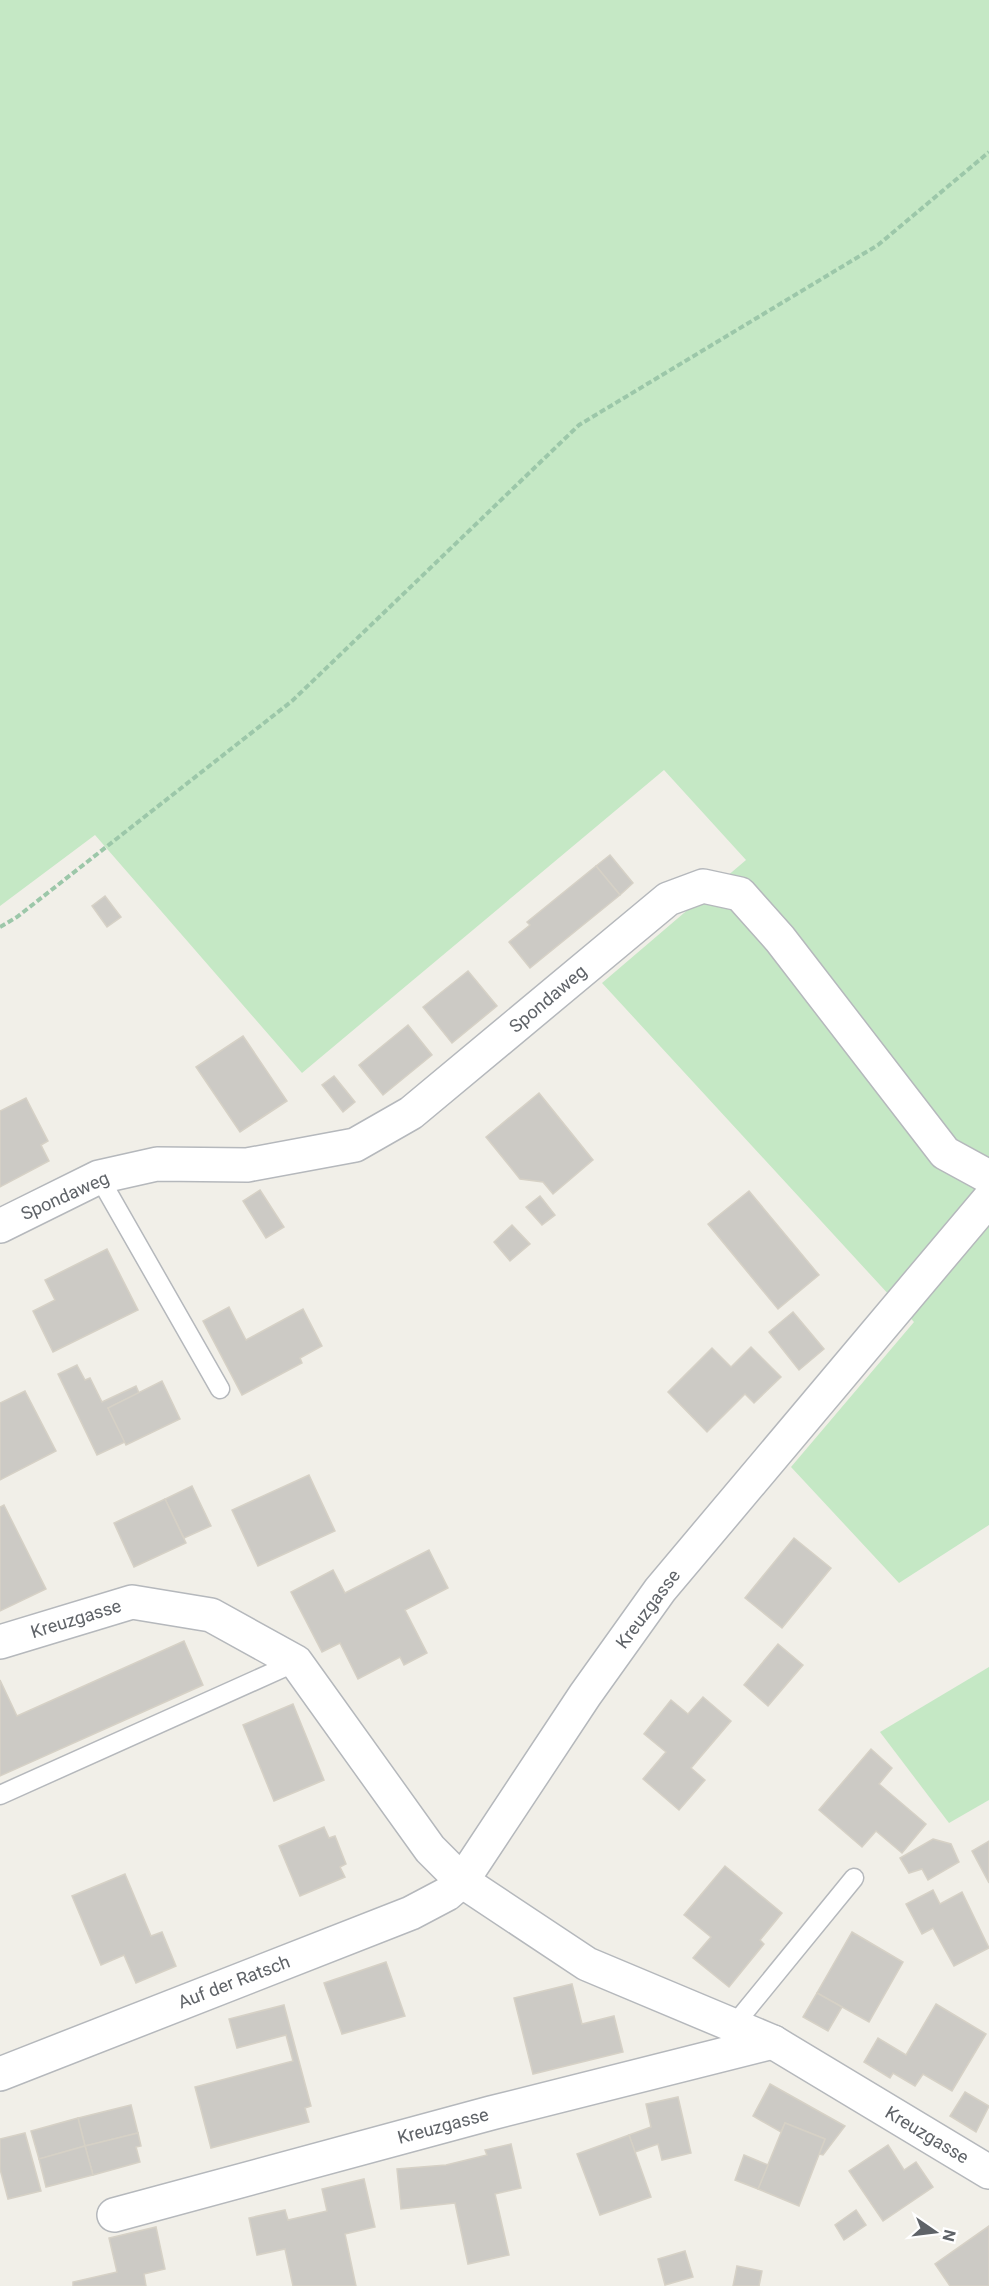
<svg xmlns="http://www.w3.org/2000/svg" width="989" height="2286" font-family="Roboto,sans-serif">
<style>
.green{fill:#c5e8c5}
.building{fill:#cccac5;stroke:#d6d1c6;stroke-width:1.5}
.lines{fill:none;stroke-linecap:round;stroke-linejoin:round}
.service-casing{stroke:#b5b8bc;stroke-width:21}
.minor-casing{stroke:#b5b8bc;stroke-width:36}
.path{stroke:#9cc7a9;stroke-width:4;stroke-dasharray:6 3;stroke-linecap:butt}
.service{stroke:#fff;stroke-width:18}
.minor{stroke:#fff;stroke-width:33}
.labels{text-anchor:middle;stroke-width:4.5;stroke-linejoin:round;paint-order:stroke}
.street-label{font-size:18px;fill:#5f6368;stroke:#fff}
</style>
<rect width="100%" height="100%" fill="#f1efe8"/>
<g class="green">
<path d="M0 0H989V1525L899 1583 791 1467 914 1322 602 983 746 860 664 770 302 1073 95 835 0 906Z"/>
<path d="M989 1667V1800L949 1823 880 1732Z"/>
</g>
<g class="building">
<path d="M610 855 633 883 620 895 596 866Z"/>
<path d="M596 866 620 895 530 968 509 942 530 925 527 922Z"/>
<path d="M105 896 121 917 107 927 92 906Z"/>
<path d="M468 971 497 1006 452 1043 423 1007Z"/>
<path d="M408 1025 432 1055 383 1095 359 1065Z"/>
<path d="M243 1036 287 1101 240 1132 196 1067Z"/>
<path d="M334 1076 355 1102 343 1112 322 1085Z"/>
<path d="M539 1093 593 1160 553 1194 543 1182 520 1179 486 1137Z"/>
<path d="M26 1098 48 1141 41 1145 49 1161 0 1187V1111Z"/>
<path d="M260 1190 284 1227 266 1238 243 1201Z"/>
<path d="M749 1191 819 1275 778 1309 708 1224Z"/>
<path d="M540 1196 555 1215 542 1225 526 1207Z"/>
<path d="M512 1225 530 1244 510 1261 494 1242Z"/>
<path d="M107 1249 138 1310 53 1352 33 1311 55 1300 45 1280Z"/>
<path d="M229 1307 246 1340 303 1309 322 1346 300 1358 302 1363 242 1395 203 1321Z"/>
<path d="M793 1312 824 1349 799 1370 769 1332Z"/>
<path d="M751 1347 781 1377 754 1403 745 1394 707 1432 668 1392 712 1348 731 1367Z"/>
<path d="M77 1365 85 1380 90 1378 102 1402 136 1386 139 1393 108 1408 125 1442 97 1455 58 1374Z"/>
<path d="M162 1381 180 1419 126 1445 108 1408Z"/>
<path d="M25 1391 56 1451 0 1480V1403Z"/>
<path d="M309 1475 335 1531 258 1566 232 1510Z"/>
<path d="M192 1486 211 1526 184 1538 165 1499Z"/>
<path d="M165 1499 186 1543 134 1567 114 1523Z"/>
<path d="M4 1505 46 1589 0 1611V1507Z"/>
<path d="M794 1538 831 1568 782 1628 745 1598Z"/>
<path d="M429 1550 448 1588 405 1610 427 1653 404 1665 400 1657 358 1679 340 1643 322 1652 291 1592 333 1570 345 1593Z"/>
<path d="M184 1641 203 1685 0 1776V1680L17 1716Z"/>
<path d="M778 1644 803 1665 768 1706 744 1685Z"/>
<path d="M703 1697 731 1721 691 1768 705 1780 679 1810 643 1779 666 1752 644 1734 671 1700 688 1714Z"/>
<path d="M293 1704 324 1780 274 1801 243 1725Z"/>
<path d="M871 1749 892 1768 879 1784 926 1824 902 1853 876 1831 862 1847 819 1810Z"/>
<path d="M324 1827 329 1838 335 1836 346 1864 340 1867 345 1877 300 1896 279 1846Z"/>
<path d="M933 1839 951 1844 959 1862 928 1880 922 1869 909 1873 900 1858Z"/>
<path d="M989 1841V1883L972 1851Z"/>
<path d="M725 1866 782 1913 760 1940 764 1944 729 1987 693 1958 711 1937 684 1915Z"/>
<path d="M125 1874 151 1936 162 1932 176 1966 136 1983 124 1955 101 1965 72 1896Z"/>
<path d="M933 1890 940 1904 962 1892 989 1948 954 1966 933 1928 922 1934 906 1904Z"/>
<path d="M852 1932 903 1962 869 2022 817 1993Z"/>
<path d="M386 1962 405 2016 342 2034 324 1983Z"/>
<path d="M572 1984 582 2024 614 2016 623 2052 533 2074 514 1998Z"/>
<path d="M817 1993 842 2007 828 2031 803 2017Z"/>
<path d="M936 2004 986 2034 952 2091 923 2074 915 2086 893 2073 890 2078 864 2062 878 2038 906 2055Z"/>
<path d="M284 2005 311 2106 305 2108 309 2122 211 2148 195 2087 293 2061 286 2035 237 2048 229 2019Z"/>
<path d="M770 2084 845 2126 823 2155 819 2154 825 2139 785 2123 781 2132 753 2116Z"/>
<path d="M965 2092 989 2106 976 2132 950 2116Z"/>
<path d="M678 2097 691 2153 662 2160 658 2144 635 2152 629 2135 651 2127 646 2104Z"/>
<path d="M131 2105 138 2133 85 2146 78 2118Z"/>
<path d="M78 2118 85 2146 39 2159 31 2131Z"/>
<path d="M785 2123 825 2139 799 2206 758 2189Z"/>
<path d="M25 2133 41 2191 8 2199 0 2169V2139Z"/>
<path d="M138 2133 141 2146 136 2147 140 2162 93 2175 85 2146Z"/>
<path d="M629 2135 651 2197 600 2215 577 2154Z"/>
<path d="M511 2144 521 2188 495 2194 509 2255 468 2264 455 2203 401 2209 397 2169 446 2165 487 2155 485 2150Z"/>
<path d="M888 2145 904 2170 916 2162 933 2187 883 2221 849 2171Z"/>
<path d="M85 2146 93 2175 46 2187 39 2159Z"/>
<path d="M744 2155 768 2165 758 2189 735 2180Z"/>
<path d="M364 2179 375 2227 345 2234 356 2286H293L285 2249 257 2255 249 2218 285 2210 288 2220 327 2211 322 2189Z"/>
<path d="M856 2210 866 2225 844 2240 835 2225Z"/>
<path d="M989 2226V2286H950L935 2264Z"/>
<path d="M156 2227 165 2269 144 2274 146 2286H73V2282L117 2272 109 2238Z"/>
<path d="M685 2251 693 2277 665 2285 658 2259Z"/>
<path d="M737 2266 762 2271 759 2286H733Z"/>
</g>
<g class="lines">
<g class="service-casing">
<g id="service">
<path d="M99 1177 220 1389"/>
<path d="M0 1795 296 1662"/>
<path d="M734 2025 854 1878"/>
</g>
</g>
<g class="minor-casing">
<g id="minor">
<path d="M0 1226 99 1177 157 1164 247 1165 355 1145 411 1113 668 899 703 886 740 894 780 939 945 1153 989 1177"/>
<path d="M0 1642 132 1602 211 1615 296 1662 430 1849 462 1881 587 1964 773 2042 989 2172"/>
<path d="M0 2074 411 1913 447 1894 462 1881 585 1695 660 1590 989 1199"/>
<path d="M114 2215 491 2113 773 2042"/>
</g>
</g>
<path class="path" d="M0 927 17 917 292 701 579 425 878 245 989 152"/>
<use href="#service" class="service"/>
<use href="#minor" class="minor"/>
</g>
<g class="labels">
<g class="street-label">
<text transform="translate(548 999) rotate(-40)" y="6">Spondaweg</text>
<text transform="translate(65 1196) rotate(-24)" y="6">Spondaweg</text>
<text transform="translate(648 1609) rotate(-53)" y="6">Kreuzgasse</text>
<text transform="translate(76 1619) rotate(-17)" y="6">Kreuzgasse</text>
<text transform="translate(234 1982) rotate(-21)" y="6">Auf der Ratsch</text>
<text transform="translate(443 2126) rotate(-15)" y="6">Kreuzgasse</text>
<text transform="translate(927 2135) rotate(31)" y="6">Kreuzgasse</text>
</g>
</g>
<g transform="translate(935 2232) rotate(104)" stroke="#ffffff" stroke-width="4.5" paint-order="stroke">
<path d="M0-4.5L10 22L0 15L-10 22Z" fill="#5f6368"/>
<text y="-9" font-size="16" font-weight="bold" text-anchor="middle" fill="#5f6368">N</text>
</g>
</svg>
